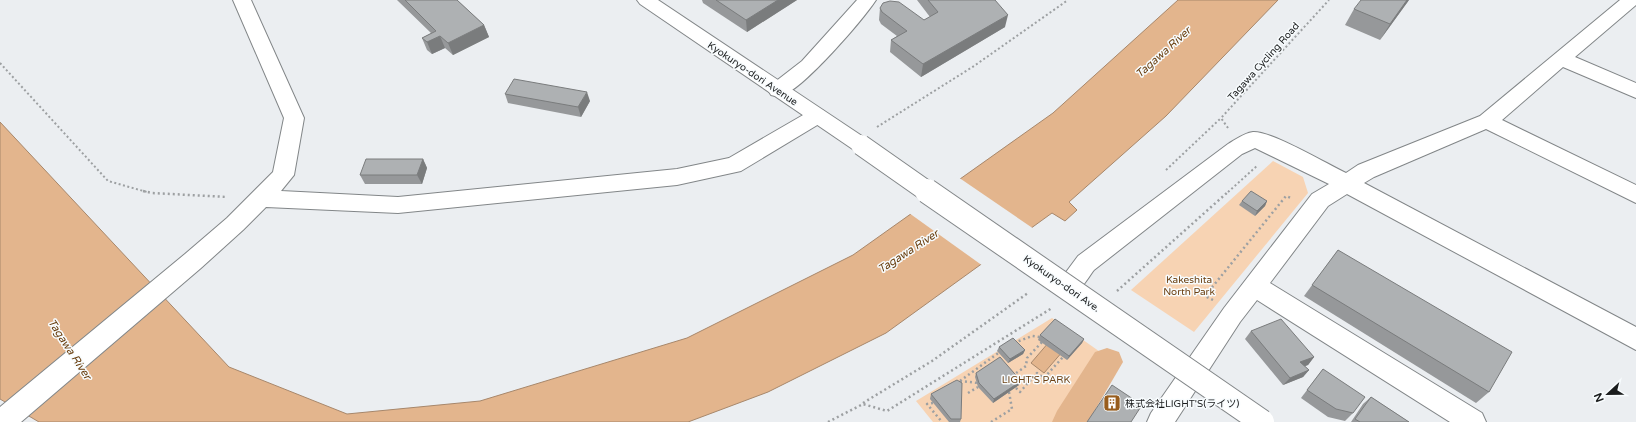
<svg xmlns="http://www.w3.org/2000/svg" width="1636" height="422" font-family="'Varela Round','Noto Sans JP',sans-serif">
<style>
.green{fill:#f7d3b3}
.water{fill:#e3b58d;stroke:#a7876b}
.pier{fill:#ebeef1}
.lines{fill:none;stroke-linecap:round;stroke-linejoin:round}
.canal{fill:#e3b58d;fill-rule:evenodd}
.street-casing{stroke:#828688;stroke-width:2}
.secondary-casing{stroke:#828688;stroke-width:2}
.path-far1{stroke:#9da0a2;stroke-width:2;stroke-dasharray:2 2.5;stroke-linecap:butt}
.path{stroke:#9da0a2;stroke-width:2.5;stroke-dasharray:2 3;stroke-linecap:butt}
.street{fill:#fff;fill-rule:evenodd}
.secondary{fill:#fff;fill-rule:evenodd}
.secondary-bridge-far1-casing{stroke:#828688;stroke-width:22;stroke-linecap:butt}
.secondary-bridge-casing{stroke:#828688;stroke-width:26;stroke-linecap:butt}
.secondary-bridge-far1{stroke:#fff;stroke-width:20}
.secondary-bridge{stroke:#fff;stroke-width:24}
.wall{fill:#96989a}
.shaded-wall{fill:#7a7c7d}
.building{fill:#aeb1b3;stroke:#7a7c7d}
.labels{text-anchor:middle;stroke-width:3;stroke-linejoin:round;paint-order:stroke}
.street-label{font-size:10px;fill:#1a1c1d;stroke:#f8fcfe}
.park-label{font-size:10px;fill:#6c4113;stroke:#f8fcfe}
.poi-label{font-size:10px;fill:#1a1c1d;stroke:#f8fcfe;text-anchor:start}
.water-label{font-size:11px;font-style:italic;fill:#683d0d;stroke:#f8fcfe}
</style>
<rect width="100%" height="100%" fill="#ebeef1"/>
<g class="green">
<path d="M1273 161 1303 177 1308 193 1194 332 1131 290Z"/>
<path d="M1052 318 1103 354 1059 422H933L916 401Z"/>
</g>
<g class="water">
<path d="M1178 0H1278L1166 116 1069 202 1077 210 1065 221 1052 213 886 333 768 392 688 422H39L0 399V122L229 367 347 414 480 401 687 338 853 255 1053 113Z"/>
<path d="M1049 342 1063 351 1044 373 1031 363Z"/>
</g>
<path class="pier" d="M958 177 1034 229 983 266 909 213Z"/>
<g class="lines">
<path class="canal" d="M1107 348 1119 352 1123 362 1088 422H1052L1057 411 1095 352Z"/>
<g class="street-casing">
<g id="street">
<path d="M233 0H251L304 118 294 175 281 191 398 197 677 169 729 158 810 111 817 109 824 111 827 116 824 121 741 171 677 185 398 213 266 207 243 230 201 268 21 422H0V407L185 254 227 218 273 172 284 118Z"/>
<path d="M857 0H876C862 21 804 88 783 95 778 97 776 96 771 95L768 90 771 85 802 61Z"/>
<path d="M1620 0H1636V5L1575 57 1636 83V98L1563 67 1502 120 1636 185V203L1486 129 1374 177 1364 183 1636 327V350L1347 194 1328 206 1270 283 1482 413 1486 422H1450L1257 300 1240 322 1175 422H1147L1151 413 1224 308 1312 194 1329 184 1255 148 1242 154 1094 270C1084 283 1077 300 1059 294L1055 287 1078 256 1228 144C1235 140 1244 133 1253 132 1272 131 1327 164 1346 173L1358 165 1480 116Z"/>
</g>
</g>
<g class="secondary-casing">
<path id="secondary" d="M637 0H658L868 140 871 145 868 150 861 153 854 150 640 4Z"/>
</g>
<g class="path-far1">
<path d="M0 63 108 181 147 192"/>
<path d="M877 127 974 66 1068 0"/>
<path d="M1228 128 1221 118 1329 0"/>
<path d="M1166 170 1221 118"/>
<path d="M1228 192 1258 165"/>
</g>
<g class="path">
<path d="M143 191 152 193 227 197"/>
<path d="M1117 291 1229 191"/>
<path d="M1213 300 1205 296 1286 196 1291 198"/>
<path d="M1014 343 1032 336 1040 337"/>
<path d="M1012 376 1026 366 1027 358 1042 342"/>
<path d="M960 381 1001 351"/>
<path d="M960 381 978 383"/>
<path d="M1016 388 1020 392 1037 373 1044 378 1063 357"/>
<path d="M968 393 978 387"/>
<path d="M863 403 932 361 1028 293"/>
<path d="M933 403 927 404 942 422"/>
<path d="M828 422 863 404 887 411 1052 308"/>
<path d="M991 422 1012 409 1009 392"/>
</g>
<use href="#street" class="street"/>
<use href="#secondary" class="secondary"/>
<g class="secondary-bridge-far1-casing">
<path id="secondary-bridge-far1" d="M861 145 928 192"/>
</g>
<g class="secondary-bridge-casing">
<path id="secondary-bridge" d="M927 191 1262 422"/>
</g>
<use href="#secondary-bridge-far1" class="secondary-bridge-far1"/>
<use href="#secondary-bridge" class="secondary-bridge"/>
</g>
<g class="wall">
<path d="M397 0H457L484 25 489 37 453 55 445 48 432 54 427 50 422 38 431 33Z"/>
<path d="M702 0H797L747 32 703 3Z"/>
<path d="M917 0H995L1005 27 921 77 890 52 891 40 897 36 881 24 879 20 880 8 924 20 930 17Z"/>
<path d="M1409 0 1380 40 1345 25 1354 9Z"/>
<path d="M505 94 590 101 581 117 508 103Z"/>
<path d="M423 159 427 168 422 184H365L360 175Z"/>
<path d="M1242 201H1267L1265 206 1255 216 1239 205Z"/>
<path d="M1338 250 1489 392 1476 403 1304 296Z"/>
<path d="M1251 331 1314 357 1308 365 1305 366 1309 370 1303 377 1283 385 1245 339Z"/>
<path d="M1040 335 1084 339 1082 343 1067 360 1038 340Z"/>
<path d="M999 347 1025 350 1023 354 1008 363 997 351Z"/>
<path d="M1323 369 1353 413 1345 421 1328 417 1301 398Z"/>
<path d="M976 373 1019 385 993 403 978 387 975 377Z"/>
<path d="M931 394 961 419 960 422H949L930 399Z"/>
<path d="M1371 397 1409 422H1351L1363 404Z"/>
</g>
<g class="shaded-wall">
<path d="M778 0H797L747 32 746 20Z"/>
<path d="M1407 0H1409L1380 40 1390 24Z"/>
<path d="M1008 15 1005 27 921 77 923 64Z"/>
<path d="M484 25 489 37 453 55 448 43Z"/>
<path d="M440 36 445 48 432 54 427 42Z"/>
<path d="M587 92 590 101 581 117 578 107Z"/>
<path d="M423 159 427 168 422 184 417 175Z"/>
<path d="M1267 201 1265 206 1255 216 1257 211Z"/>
<path d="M1084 339 1082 343 1067 360 1069 356Z"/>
<path d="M1025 350 1023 354 1008 363 1010 359Z"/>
<path d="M1314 357 1308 365 1294 370 1300 362Z"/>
<path d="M1309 370 1303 377 1283 385 1290 378Z"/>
<path d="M1021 381 1019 385 993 403 994 399Z"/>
</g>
<g class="building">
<path d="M405 0H457L484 25 448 43 440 36 427 42 422 38 436 31Z"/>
<path d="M716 0H778L746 20Z"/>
<path d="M928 0H995L1008 15 923 64 891 40 907 31 882 12 880 8 883 3 890 1 899 2 924 20 938 12Z"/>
<path d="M1361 0H1407L1390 24 1354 9Z"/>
<path d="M514 79 587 92 578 107 505 94Z"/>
<path d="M366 159H423L417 175H360Z"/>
<path d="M1251 191 1267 201 1257 211 1242 201Z"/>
<path d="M1338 250 1512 352 1489 392 1312 285Z"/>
<path d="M1055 319 1084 339 1069 356 1040 335Z"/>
<path d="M1281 319 1314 357 1300 362 1309 370 1290 378 1251 331Z"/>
<path d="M1013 338 1025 350 1010 359 999 347Z"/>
<path d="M1000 357 1021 381 994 399 979 383 976 373Z"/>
<path d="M1323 369 1365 397 1353 413 1336 409 1307 390Z"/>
<path d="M957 380 962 383 961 419H951L931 394 953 382Z"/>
<path d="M1112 385 1142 405 1131 422H1087Z"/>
<path d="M1371 397 1409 422H1360L1355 419Z"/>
</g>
<defs>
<g id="building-square" transform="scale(0.9)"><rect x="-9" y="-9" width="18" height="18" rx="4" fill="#985d1d" stroke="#f8fcfe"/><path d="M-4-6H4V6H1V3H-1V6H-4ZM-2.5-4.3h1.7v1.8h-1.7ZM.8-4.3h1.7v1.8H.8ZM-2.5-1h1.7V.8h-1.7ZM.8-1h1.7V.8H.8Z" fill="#fff"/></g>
</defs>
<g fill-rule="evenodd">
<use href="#building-square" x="1112" y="403"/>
</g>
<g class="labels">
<g class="street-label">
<text transform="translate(1263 61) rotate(-48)" y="4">Tagawa Cycling Road</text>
<text transform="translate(753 73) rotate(34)" y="4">Kyokuryo-dori Avenue</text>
<text transform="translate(1062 283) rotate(35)" y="4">Kyokuryo-dori Ave.</text>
</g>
<g class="park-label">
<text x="1189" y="283">Kakeshita<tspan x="1189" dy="12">North Park</tspan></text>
<text x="1036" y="383">LIGHT'S PARK</text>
</g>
<g class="poi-label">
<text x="1125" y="407">株式会社LIGHT'S(ライツ)</text>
</g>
<g class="water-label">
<text transform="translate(1163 52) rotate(-42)" y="4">Tagawa River</text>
<text transform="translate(908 251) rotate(-33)" y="4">Tagawa River</text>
<text transform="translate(70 349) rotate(57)" y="4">Tagawa River</text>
</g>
</g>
<g transform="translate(1608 394) rotate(248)" stroke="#f8fcfe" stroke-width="3" paint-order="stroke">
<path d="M0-3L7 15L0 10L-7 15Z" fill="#1a1c1d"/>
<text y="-6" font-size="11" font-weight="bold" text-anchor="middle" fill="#1a1c1d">N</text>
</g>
</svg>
